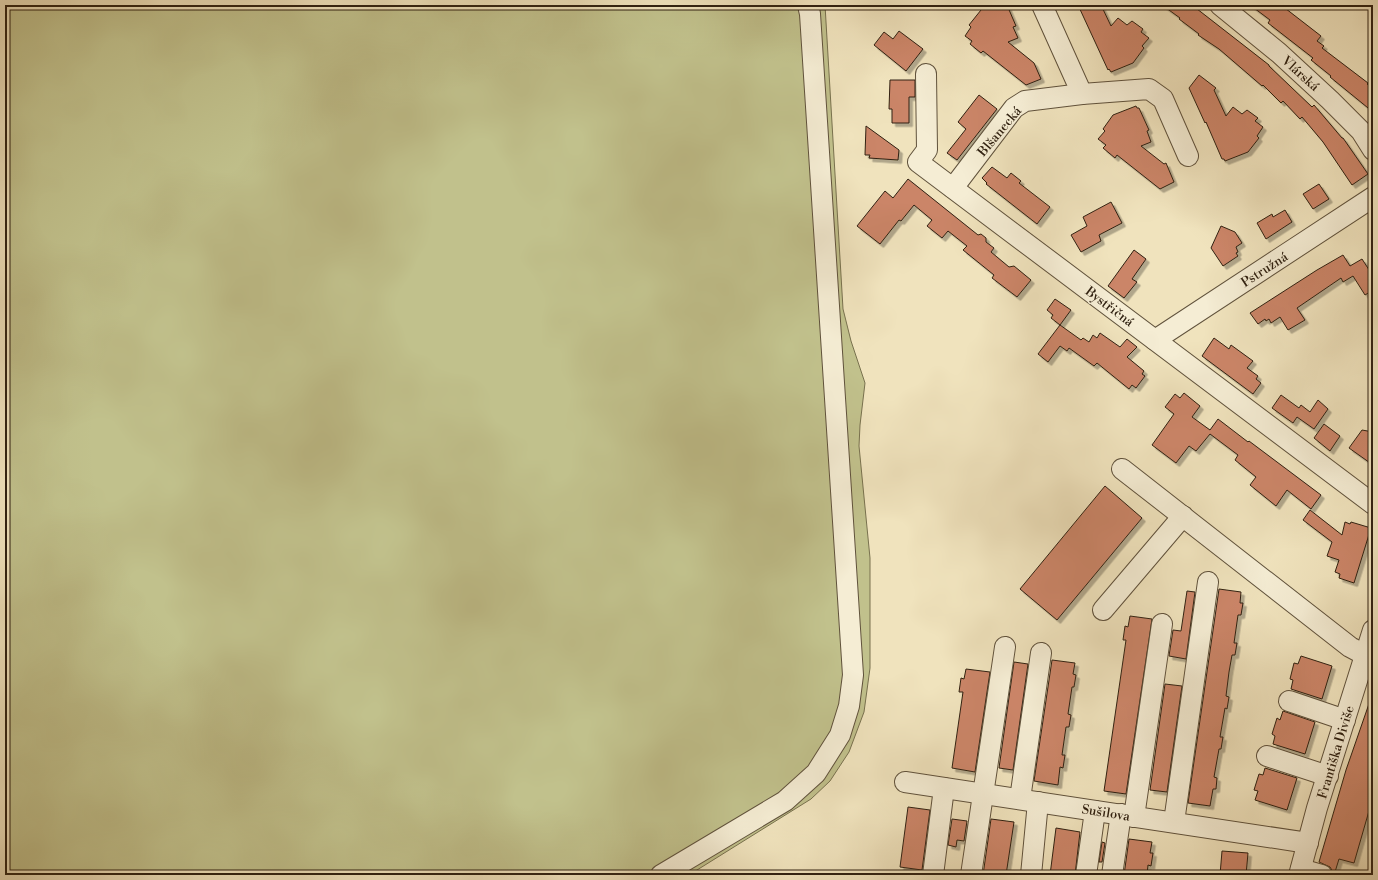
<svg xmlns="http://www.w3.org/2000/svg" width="1378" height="880" font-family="'Libre Bodoni',serif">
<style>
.green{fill:#c1c18c;stroke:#78714e}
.building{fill:#cb8568;stroke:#302111;filter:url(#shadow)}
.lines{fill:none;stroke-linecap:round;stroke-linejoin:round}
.minor-casing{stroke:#60523c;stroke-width:22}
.minor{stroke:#f5edd4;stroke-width:20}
.labels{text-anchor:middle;stroke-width:3;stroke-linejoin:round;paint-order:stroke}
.street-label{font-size:13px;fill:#302111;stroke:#f5edd4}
</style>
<defs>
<filter id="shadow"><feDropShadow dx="3.5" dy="3.5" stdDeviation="0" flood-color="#0004"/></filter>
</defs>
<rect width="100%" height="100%" fill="#f0e3bd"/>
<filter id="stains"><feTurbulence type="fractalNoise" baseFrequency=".005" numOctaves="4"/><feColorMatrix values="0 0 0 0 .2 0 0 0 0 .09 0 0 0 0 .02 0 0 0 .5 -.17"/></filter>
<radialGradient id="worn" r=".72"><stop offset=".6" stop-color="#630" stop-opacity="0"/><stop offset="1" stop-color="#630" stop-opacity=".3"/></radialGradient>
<path class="green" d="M5 5H825L843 309 851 341 865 383 860 425 859 446 870 558V668L864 712 849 752 830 781 811 799 689 875H5Z"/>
<g class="building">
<path d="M985 5H1007L1016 26 1013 27 1018 38 1008 42 1034 63 1041 79 1026 85 983 51 981 53 970 44 972 41 965 36 971 27 969 25Z"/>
<path d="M1078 5H1101L1111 26 1118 18 1127 25 1132 21 1143 29 1141 32 1149 38 1142 46 1144 48 1133 63 1111 72 1109 69 1108 70Z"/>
<path d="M1162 5H1192L1269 65V66L1312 107 1314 105 1342 138H1343L1368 174 1352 185 1323 142 1302 117 1300 119 1283 101 1281 103 1263 85 1262 86 1219 49 1198 35 1199 34 1179 19 1180 18Z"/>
<path d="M1250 5H1281L1321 36 1317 41 1324 46 1322 48 1368 83 1367 84 1373 89V112L1330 77 1331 76 1311 60 1313 58 1268 23 1270 20Z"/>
<path d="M899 31 923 49 906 71 874 45 884 32 893 39Z"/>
<path d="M1199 75 1216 88 1214 90 1226 116 1233 107 1242 114 1247 110 1258 118 1255 121 1263 127 1257 136 1259 138 1248 152 1225 161 1224 159H1222L1206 122 1205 123 1189 88Z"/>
<path d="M890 80H915V97H909V123H892V109H889Z"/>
<path d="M979 95 997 109 957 160 947 153 966 129 958 122Z"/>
<path d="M1136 106 1137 108H1139L1149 130 1147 131 1151 142 1141 146 1164 164 1166 163 1174 182 1160 189 1117 155 1115 158 1103 148 1106 145 1098 139 1105 131 1103 129 1113 115Z"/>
<path d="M866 126 899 150 898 160 869 158 870 155H865Z"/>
<path d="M992 167 1007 178 1011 173 1021 181 1019 183 1050 207 1037 224 986 184 987 183 982 178Z"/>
<path d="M908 179 978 235 981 234 986 238V242L994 248 991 252 1009 267 1014 266 1031 280 1017 297 992 278 994 275 963 250 967 246 948 231 942 238 927 226 932 220 914 205 901 221 899 220 880 244 857 226 885 191 893 198Z"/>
<path d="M1319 184 1329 199 1313 209 1303 194Z"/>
<path d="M1111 202 1122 223 1099 235 1101 241 1081 252 1071 235 1087 226 1083 217Z"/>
<path d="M1285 210 1292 222 1266 239 1257 223 1272 214 1273 217Z"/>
<path d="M1221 226 1235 232 1242 243 1236 247 1238 252 1236 253 1238 256 1223 266 1211 248Z"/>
<path d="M1134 250 1146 259 1132 279 1137 282 1124 298 1108 286Z"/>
<path d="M1343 255 1350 266 1362 259 1373 276V290L1365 295 1353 276 1343 282 1341 278 1297 308 1305 320 1288 330 1280 317 1271 323 1269 319 1266 321 1265 319 1258 324 1250 313 1317 270Z"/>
<path d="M1055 299 1071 310 1060 325 1051 318 1053 315 1047 310Z"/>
<path d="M1060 325 1081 340 1083 338 1089 342 1093 335 1097 338 1100 333 1120 347 1127 339 1137 347 1127 357 1144 371 1142 374 1145 376 1136 388 1132 385 1129 389 1097 363 1094 366 1069 348 1067 351 1060 346 1048 362 1038 354Z"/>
<path d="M1214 338 1229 349 1231 345 1253 361 1247 368 1258 376 1256 379 1261 383 1253 394 1202 356Z"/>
<path d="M1184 393 1200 406 1192 417 1210 430 1218 419 1248 442 1249 441 1321 495 1311 509 1287 490 1276 506 1250 485 1256 477 1235 460 1238 455 1210 434 1196 451 1189 446 1176 463 1152 445 1174 414 1165 407 1175 394 1180 398Z"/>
<path d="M1281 395 1299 408 1301 405 1310 412 1318 400 1328 409 1314 429 1297 417 1293 423 1272 408Z"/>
<path d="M1324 424 1340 436 1330 451 1314 438Z"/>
<path d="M1362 430 1373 432V465L1349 448Z"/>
<path d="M1105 486 1142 518 1057 620 1020 589Z"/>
<path d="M1310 510 1342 535 1345 522 1350 524 1351 522 1371 528 1354 583 1339 578 1340 574 1335 572 1339 560 1327 556 1332 542 1303 520Z"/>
<path d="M1219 589 1241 592 1240 603H1243L1241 615H1238L1234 643H1237L1235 655H1232L1229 672 1226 696 1229 697 1227 709 1225 708 1220 737H1223L1221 749H1219L1214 777 1217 778 1216 789H1213L1210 806 1188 803Z"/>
<path d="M1187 591 1195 592 1186 659 1169 656 1173 630 1181 631Z"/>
<path d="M1130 616 1152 619 1126 794 1104 791 1126 640H1123L1125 626 1128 627Z"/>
<path d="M1301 656 1332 666 1322 699 1291 689 1293 680 1290 679 1294 663 1298 664Z"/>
<path d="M1052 660 1075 663 1073 674 1076 675 1074 687H1072L1068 714 1071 715 1069 727H1066L1062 755H1065L1063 768 1060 767 1058 785 1034 781Z"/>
<path d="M1014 662 1028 664 1013 770 999 768Z"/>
<path d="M966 669 990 672 975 772 952 768 963 692H959L961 678 964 679Z"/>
<path d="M1165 684 1182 686 1167 792 1150 790Z"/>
<path d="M1371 698H1373V797L1354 863 1339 859 1335 872H1333L1330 867 1319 862 1346 770Z"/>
<path d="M1283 711 1315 722 1305 754 1273 744 1275 736 1272 734 1277 718 1280 720Z"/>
<path d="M1265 768 1297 778 1287 810 1255 800 1258 791 1254 790 1259 774 1263 775Z"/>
<path d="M908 807 930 810 922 870 900 867Z"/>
<path d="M952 819 967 821 964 841 957 840 956 847 948 845Z"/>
<path d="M991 819 1014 822 1006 875H983Z"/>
<path d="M1056 828 1080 832 1075 875H1050Z"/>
<path d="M1129 839 1152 842 1150 853H1153L1151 866 1148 865 1147 875H1124Z"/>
<path d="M1102 842 1105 843 1102 862H1099Z"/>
<path d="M1222 851 1248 853 1246 875H1220Z"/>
</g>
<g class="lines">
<g class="minor-casing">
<g id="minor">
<path d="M1042 5 1082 94"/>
<path d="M1220 5 1279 53 1330 100 1361 131 1373 150"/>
<path d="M926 74 927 150 918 162 1373 504"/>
<path d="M953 188 1014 108 1025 101 1082 94 1149 89 1163 99 1188 156"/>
<path d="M1155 340 1373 197"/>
<path d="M1122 469 1350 647 1365 655"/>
<path d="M1103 610 1183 516"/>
<path d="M1289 701 1345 720"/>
<path d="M1267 756 1328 776"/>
<path d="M905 782 1308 843"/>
<path d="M1020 799 1041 653"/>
<path d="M1134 817 1162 624"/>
<path d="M1174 822 1208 582"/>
<path d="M1301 869 1322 875"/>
<path d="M661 875 785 801 816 773 840 735 849 706 853 675 810 14 808 5"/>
<path d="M933 875 944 788"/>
<path d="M971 875 1005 647"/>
<path d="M1031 875 1038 802"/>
<path d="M1086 875 1095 811"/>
<path d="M1112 875 1121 814"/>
<path d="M1299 875 1317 808 1373 630"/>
</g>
</g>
<use href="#minor" class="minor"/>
</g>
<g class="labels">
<g class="street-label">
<text transform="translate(1301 73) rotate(42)" y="5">Vlárská</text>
<text transform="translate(999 131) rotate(-50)" y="5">Blšanecká</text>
<text transform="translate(1264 269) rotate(-33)" y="5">Pstružná</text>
<text transform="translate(1110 306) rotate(37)" y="5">Bystřičná</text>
<text transform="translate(1335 752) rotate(-73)" y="5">Františka Diviše</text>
<text transform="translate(1106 812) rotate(9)" y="5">Sušilova</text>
</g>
</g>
<rect width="1378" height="880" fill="none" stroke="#f0e3bd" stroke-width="20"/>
<rect x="6" y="6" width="1366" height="868" fill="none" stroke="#302111" stroke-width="2"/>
<rect x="10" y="10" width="1358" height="860" fill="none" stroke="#302111"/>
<rect width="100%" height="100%" filter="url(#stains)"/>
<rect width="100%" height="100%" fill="url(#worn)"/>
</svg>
